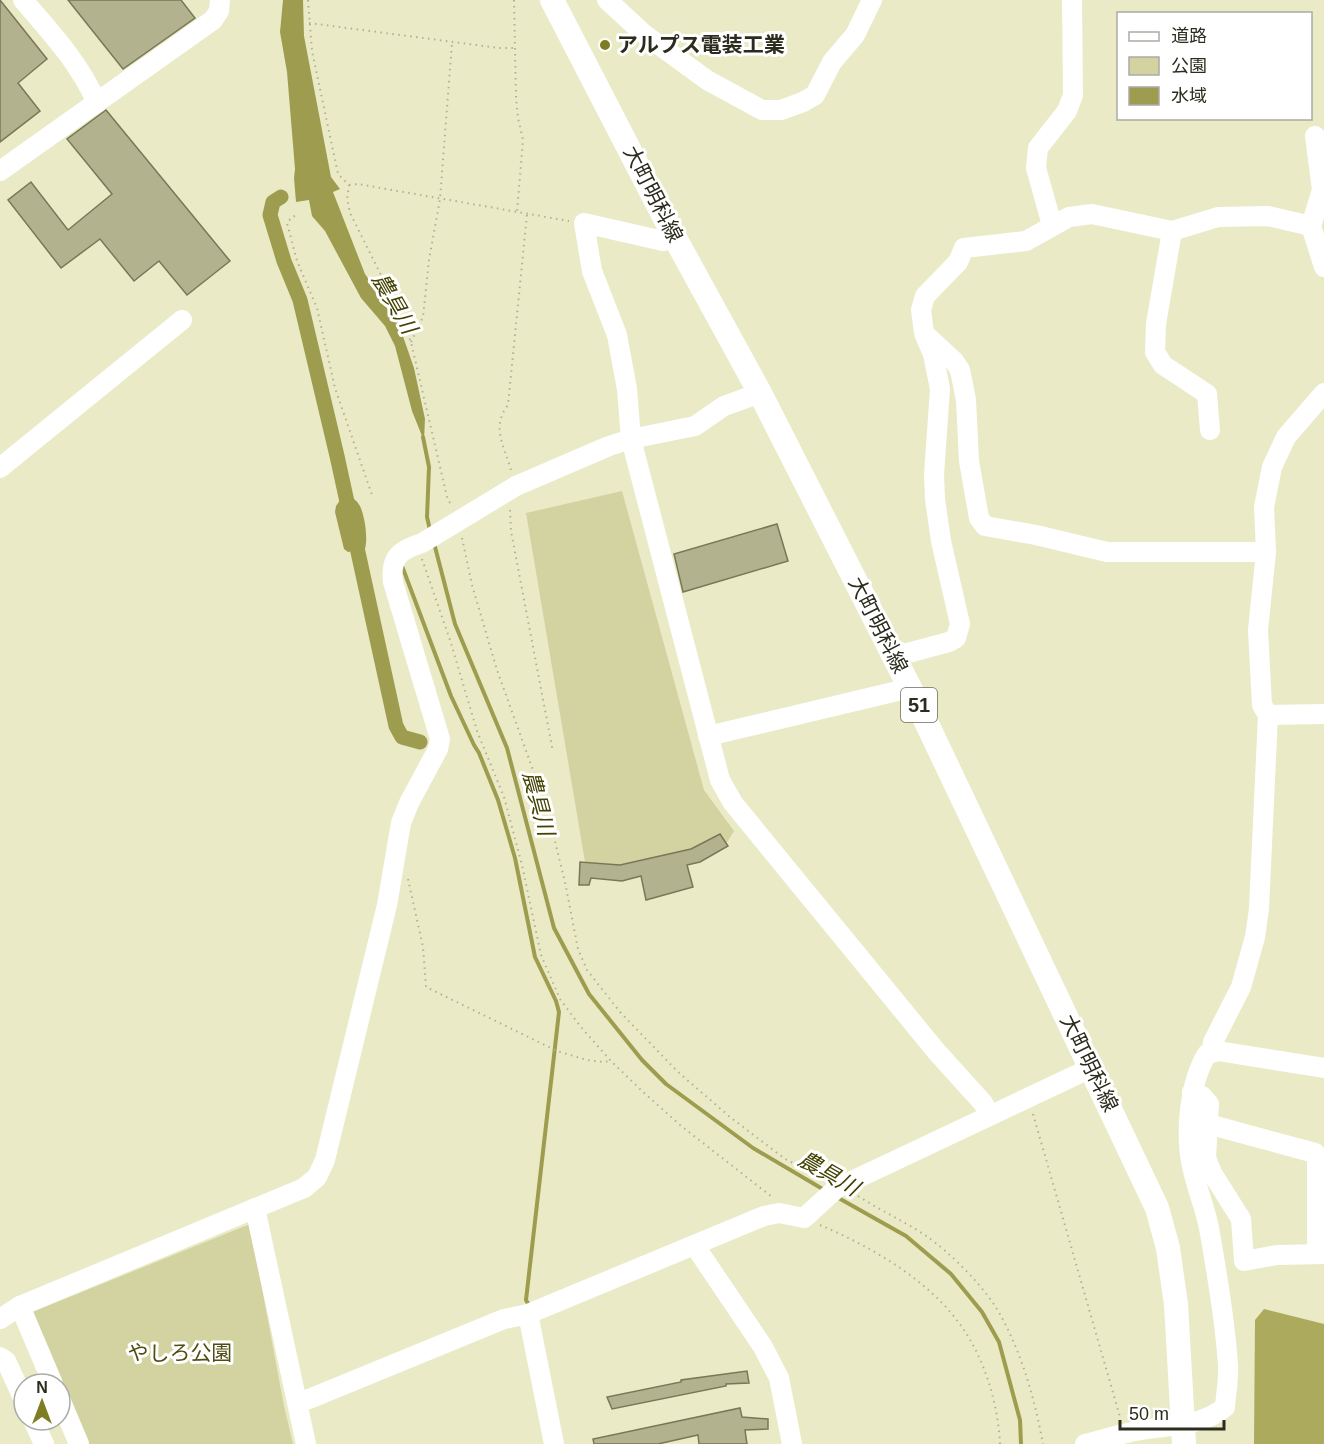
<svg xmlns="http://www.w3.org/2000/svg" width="1324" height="1444" font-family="Helvetica,'Noto Sans JP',sans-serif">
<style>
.green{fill:#d3d3a1}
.forest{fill:#acaa5d}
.water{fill:#9e9d4f}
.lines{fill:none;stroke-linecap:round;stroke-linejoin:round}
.stream{stroke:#9e9d4f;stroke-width:4}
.canal{stroke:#9e9d4f;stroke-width:15}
.building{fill:#b2b28f;stroke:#787856;stroke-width:1.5}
.path{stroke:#b0b193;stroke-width:2;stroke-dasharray:1.5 4.5;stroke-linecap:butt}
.minor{stroke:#fff;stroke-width:20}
.major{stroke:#fff;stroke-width:24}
.poi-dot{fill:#7f7d24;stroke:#fff;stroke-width:2}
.labels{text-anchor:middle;stroke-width:6;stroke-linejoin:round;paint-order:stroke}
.shield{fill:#fff;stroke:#6b6b62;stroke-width:1.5}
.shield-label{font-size:20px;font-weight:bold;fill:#2c2c1e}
.poi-label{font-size:21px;font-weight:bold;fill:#2c2c1e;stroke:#fff;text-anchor:start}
.street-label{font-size:21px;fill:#2c2c1e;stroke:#fff}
.park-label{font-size:21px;fill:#4f4d12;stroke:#fff}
.water-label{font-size:22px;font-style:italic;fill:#444202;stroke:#fff}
</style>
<rect width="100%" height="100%" fill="#eaebc6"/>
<g class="green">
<path d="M622 491 704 790 734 831 726 844 720 834 691 849 620 865 585 862 526 513Z"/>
<path d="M250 1224 284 1406 293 1444H85L30 1313Z"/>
</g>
<path class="forest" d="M1264 1309 1324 1324V1444H1254L1255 1320Z"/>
<g class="water">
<path d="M283 0H303L304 36 331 177 340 189 333 192 365 274 398 322 414 368 425 419 424 441 412 411 395 346 385 326 361 298 325 231 312 216 309 200 296 202 294 178 295 169 287 72 280 32Z"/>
<path d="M345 493C351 497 357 500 360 506 365 517 368 538 365 549L348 552 344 549 335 512 336 506Z"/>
</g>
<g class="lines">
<g class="stream">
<path d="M423 437 429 467 427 517 430 530"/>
<path d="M434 543 455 624 507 748 554 928 589 994 642 1060 666 1084 753 1148 826 1191"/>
<path d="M402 566 451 696 474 745 479 753 498 800 515 858 535 957 556 1001 559 1012 526 1300 530 1307"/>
<path d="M835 1196 906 1236 951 1274 982 1312 999 1342 1020 1420 1021 1444"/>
</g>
<path class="canal" d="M281 197 273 202 270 215 284 261 300 300 337 456 396 726 402 737 420 742"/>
</g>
<g class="building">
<path d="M0 0 47 59 18 83 40 111 0 142Z"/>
<path d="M68 0H181L195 18 123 69Z"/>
<path d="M106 110 230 261 187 295 159 261 134 281 100 239 61 268 8 200 31 182 68 230 112 194 67 139Z"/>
<path d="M777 524 788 561 683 592 674 554Z"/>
<path d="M720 834 728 846 700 862 687 865 693 887 646 900 641 876 622 881 591 878 589 885H579L580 862 620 865 691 849Z"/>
<path d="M747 1371 749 1383 726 1384V1386L612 1409 607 1397 681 1382V1380Z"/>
<path d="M740 1408 742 1417 768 1419V1429L745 1430 747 1444H699L698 1435 658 1444H594L593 1439Z"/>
</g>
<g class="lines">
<g class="path">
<path d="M308 0 312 51 338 174 349 185 347 199 350 213 396 305 411 342 447 497 451 505"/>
<path d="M514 0 516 97 518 118 523 140 517 212"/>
<path d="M309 23 499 48H514"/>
<path d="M349 185 358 184 569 221"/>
<path d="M295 216 292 217 287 223 297 261 317 308 335 388 372 495"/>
<path d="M411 342 423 317 429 260 440 199 452 43"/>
<path d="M511 470C504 445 491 427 508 405L527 214"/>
<path d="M510 510 511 531 553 752"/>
<path d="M462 538 472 585 497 670 547 809 565 882 578 949 587 970 620 1012 678 1072 730 1117 785 1159 824 1178"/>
<path d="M422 559 450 640 477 731 504 797 522 865 541 955 560 999 580 1026 611 1061 643 1092 680 1125 772 1197"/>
<path d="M408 879 423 947 426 987 557 1051 587 1060 603 1062 611 1061"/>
<path d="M1033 1114 1120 1417"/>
<path d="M858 1196C880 1210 903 1221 925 1235 951 1253 988 1290 1002 1318 1023 1357 1035 1401 1043 1444"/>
<path d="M820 1225C870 1246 927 1279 959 1323 984 1356 998 1403 1000 1444"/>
</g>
<g class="minor">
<path d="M23 0C53 35 78 61 97 103"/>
<path d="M607 0 644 34 707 80 762 110H781L803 102 815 95 832 62 855 35 872 0"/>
<path d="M1315 136 1322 190 1311 226 1324 267"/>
<path d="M0 171 213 20 219 11 220 0"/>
<path d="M1052 225 1036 168 1038 148 1067 111 1073 95 1072 0"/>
<path d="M1172 231 1156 324 1155 352 1163 365 1207 394 1210 430"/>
<path d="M675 238 663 241 584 223 592 271 617 335 627 389 631 439 720 780 733 803 936 1051 983 1103 990 1115"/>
<path d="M928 337 954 361 960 370 966 400 969 461 979 518 985 526 1036 535 1107 552H1266"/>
<path d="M0 468 182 320"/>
<path d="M890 647 904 654 949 642 956 638 960 624 941 541 935 499 934 475 940 389 933 354 924 333 921 310 925 296 958 262 964 248 1026 241 1069 217 1092 214 1172 231 1218 217 1268 216 1311 226"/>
<path d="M1268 715 1324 714"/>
<path d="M708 736 910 688"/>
<path d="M1212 1052 1213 1042 1241 987 1255 937 1259 909 1268 715 1262 705 1258 630 1266 552 1264 507 1272 467 1286 437 1324 393"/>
<path d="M1192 1092 1202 1096 1209 1104 1206 1158 1212 1173 1241 1219 1244 1261 1277 1255 1324 1254"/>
<path d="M1208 1124 1315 1153 1317 1158V1254"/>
<path d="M255 1208 306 1444"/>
<path d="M695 1246 763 1347 779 1378 792 1444"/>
<path d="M20 1306 53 1384"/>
<path d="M528 1314 554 1444"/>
<path d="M0 1319 20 1306 304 1188 317 1177 325 1160 387 905 401 823 409 803 438 749 440 739 393 582C390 557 400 550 422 543L516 486 609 446 631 439 695 426 724 406 760 393"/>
<path d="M0 1357 6 1361 24 1400"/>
<path d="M60 1399 79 1444"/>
<path d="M297 1402 309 1399 504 1319 528 1314 764 1216 779 1213 804 1218 837 1188 1091 1068"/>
<path d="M33 1420 44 1444"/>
<path d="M1085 1444C1102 1440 1119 1434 1136 1431 1166 1425 1200 1428 1225 1407 1226 1393 1229 1379 1228 1365 1225 1320 1217 1273 1209 1228 1205 1207 1196 1187 1192 1166 1185 1134 1189 1083 1207 1054L1218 1051 1324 1068"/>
</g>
<path class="major" d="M552 0 675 238 760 393 910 688 1157 1208 1168 1248 1176 1304 1184 1444"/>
</g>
<circle class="poi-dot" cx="605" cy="45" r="6"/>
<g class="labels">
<rect class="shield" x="901" y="688" width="36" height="34" rx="4.5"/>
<g class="shield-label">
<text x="919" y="712">51</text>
</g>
<g class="poi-label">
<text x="617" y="52">アルプス電装工業</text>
</g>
<g class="street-label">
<text transform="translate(653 194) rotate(63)" y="7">大町明科線</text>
<text transform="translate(878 625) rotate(63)" y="7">大町明科線</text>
<text transform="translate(1089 1063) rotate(64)" y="7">大町明科線</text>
</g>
<g class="park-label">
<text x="180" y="1360">やしろ公園</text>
</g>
<g class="water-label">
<text transform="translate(395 303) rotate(60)" y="8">農具川</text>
<text transform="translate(539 803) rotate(75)" y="8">農具川</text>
<text transform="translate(829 1173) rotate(30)" y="8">農具川</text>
</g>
</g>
<rect x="1117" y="12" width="195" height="108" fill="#ffffff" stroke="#ababa5" stroke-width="1.5"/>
<rect x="1129" y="32" width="30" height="9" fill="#ffffff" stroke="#ababa5" stroke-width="1.5"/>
<text x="1171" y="42" font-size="18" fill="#2c2c1e">道路</text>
<rect x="1129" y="57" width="30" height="18" fill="#d3d3a1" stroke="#ababa5" stroke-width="1.5"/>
<text x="1171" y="72" font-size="18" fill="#2c2c1e">公園</text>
<rect x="1129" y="87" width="30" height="18" fill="#9e9d4f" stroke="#ababa5" stroke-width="1.5"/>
<text x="1171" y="102" font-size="18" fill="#2c2c1e">水域</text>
<g transform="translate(42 1402)"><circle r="28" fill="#ffffff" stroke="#ababa5" stroke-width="1.5"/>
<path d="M0-4.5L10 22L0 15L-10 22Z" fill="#7f7d24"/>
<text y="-9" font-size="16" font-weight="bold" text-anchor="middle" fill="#2c2c1e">N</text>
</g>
<path d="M1120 1420v9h104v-9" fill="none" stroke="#2c2c1e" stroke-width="3"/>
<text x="1129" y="1420" font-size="18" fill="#2c2c1e" stroke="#ffffff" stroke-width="4.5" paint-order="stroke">50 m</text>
</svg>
